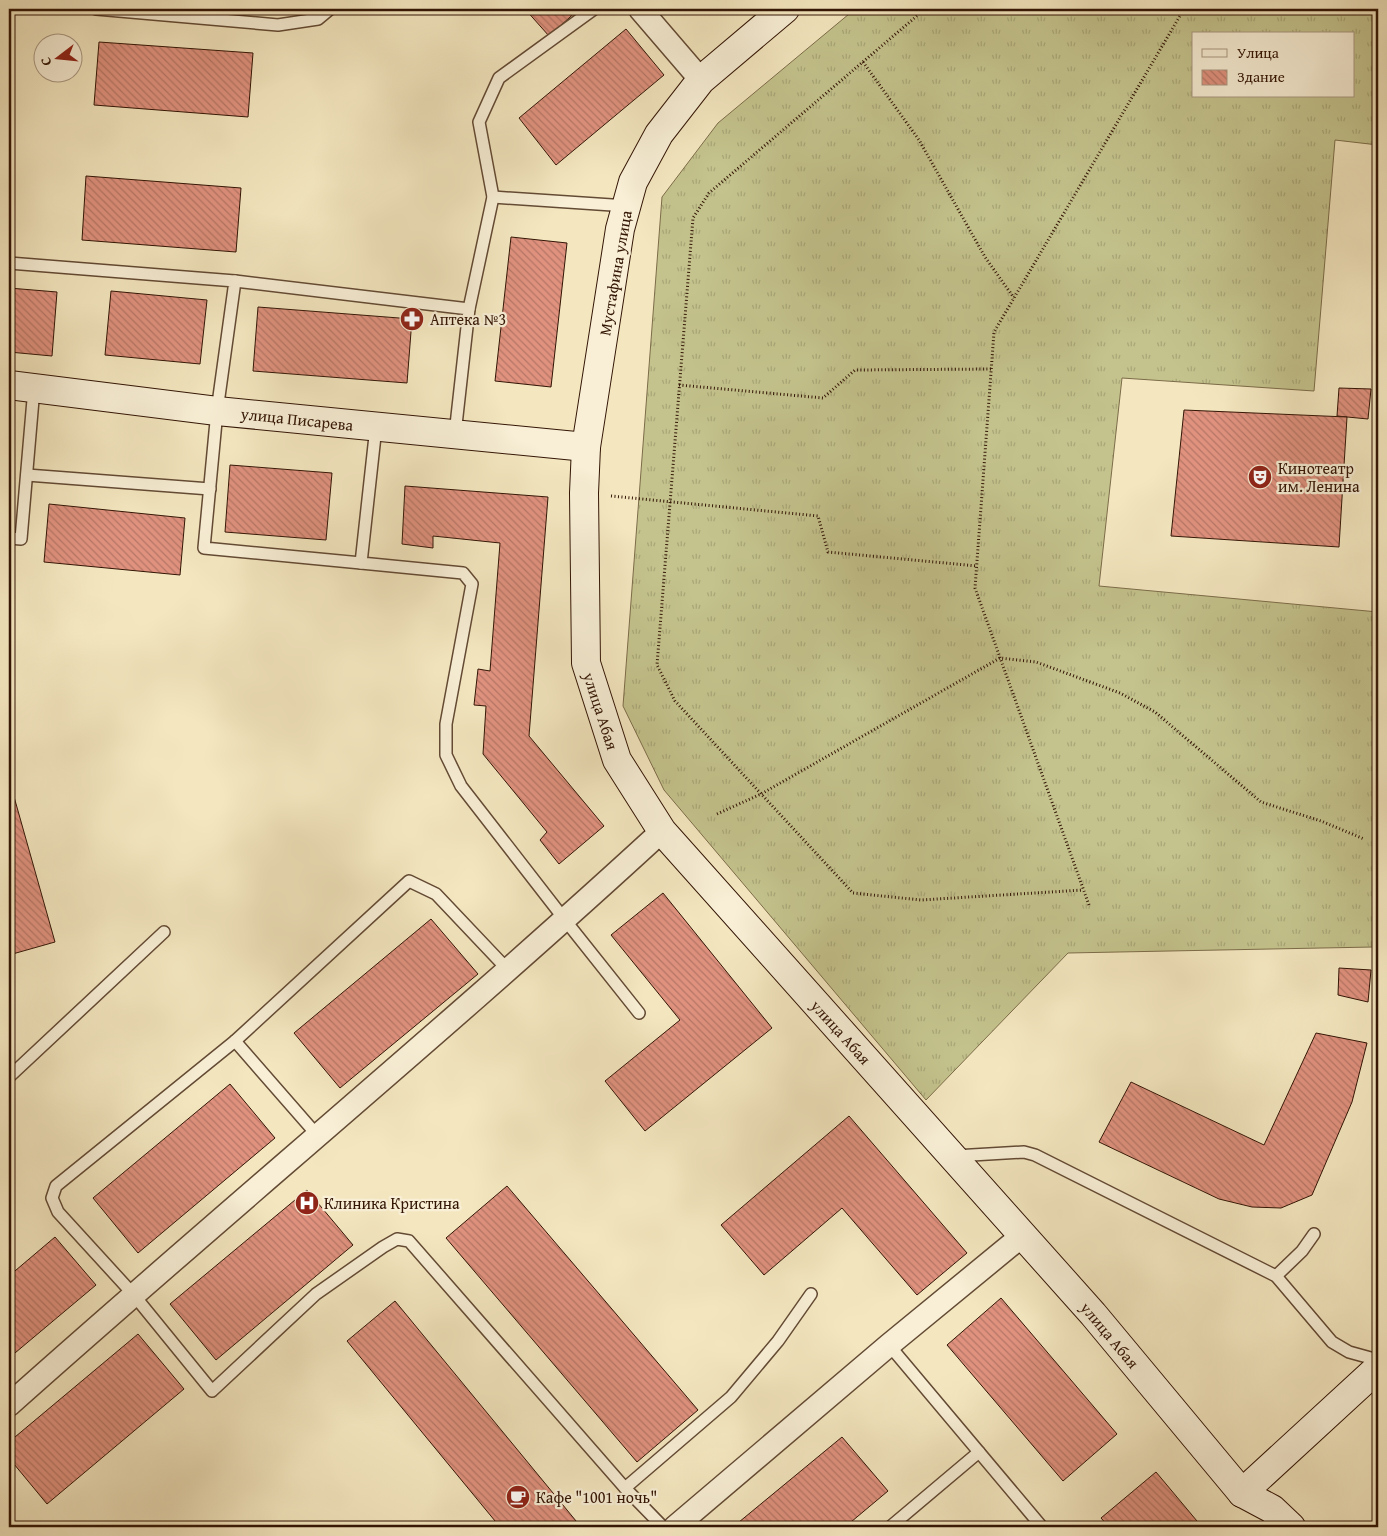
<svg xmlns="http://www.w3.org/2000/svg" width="1387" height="1536" font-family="'Gentium Book Plus',serif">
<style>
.grass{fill:url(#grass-tufts);stroke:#7c6c49;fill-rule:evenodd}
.building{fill:url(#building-back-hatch);stroke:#331505}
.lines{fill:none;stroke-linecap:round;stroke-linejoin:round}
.lane-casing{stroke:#634a34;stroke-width:14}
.street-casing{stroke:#634a34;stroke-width:25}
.secondary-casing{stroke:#331505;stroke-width:30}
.path{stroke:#331505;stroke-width:3;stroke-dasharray:1 2.5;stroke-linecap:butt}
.lane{stroke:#f8efd6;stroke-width:11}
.street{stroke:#f8efd6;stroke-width:22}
.secondary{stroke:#f8efd6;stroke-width:28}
.labels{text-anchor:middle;stroke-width:4.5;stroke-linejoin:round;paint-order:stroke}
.street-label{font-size:16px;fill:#331505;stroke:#f8efd6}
.poi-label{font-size:16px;fill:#331505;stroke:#f8efd6;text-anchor:start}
</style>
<defs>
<pattern id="grass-tufts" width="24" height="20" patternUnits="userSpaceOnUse" patternTransform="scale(1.25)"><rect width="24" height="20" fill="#c4c38d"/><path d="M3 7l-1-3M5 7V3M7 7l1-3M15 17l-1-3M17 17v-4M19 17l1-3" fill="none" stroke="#a9a778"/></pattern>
<pattern id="building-back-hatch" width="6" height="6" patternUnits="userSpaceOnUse" patternTransform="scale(1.25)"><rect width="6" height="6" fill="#e0927f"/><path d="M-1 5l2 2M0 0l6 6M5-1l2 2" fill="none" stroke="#b67666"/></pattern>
</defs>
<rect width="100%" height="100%" fill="#f4e7c0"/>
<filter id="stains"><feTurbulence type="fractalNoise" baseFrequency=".004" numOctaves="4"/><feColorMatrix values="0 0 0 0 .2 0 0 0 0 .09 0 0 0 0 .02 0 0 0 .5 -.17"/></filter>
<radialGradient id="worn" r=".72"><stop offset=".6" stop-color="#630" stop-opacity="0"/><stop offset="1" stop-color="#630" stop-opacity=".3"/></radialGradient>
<path class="grass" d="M855 9H1378V145L1335 140 1314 391 1122 378 1099 586 1378 612V887L1373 947 1068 953 926 1100 664 790 623 706 662 197 718 123ZM1193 34H1353V96H1193Z"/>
<g class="building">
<path d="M525 9H579L549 36Z"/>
<path d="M626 29 664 75 556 165 519 118Z"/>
<path d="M99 42 253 53 248 117 94 105Z"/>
<path d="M86 176 241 188 236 252 82 240Z"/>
<path d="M511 237 567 243 551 387 495 381Z"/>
<path d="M9 288 57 292 52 356 9 352Z"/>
<path d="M111 291 207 300 200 364 105 355Z"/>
<path d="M258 307 412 319 407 383 253 371Z"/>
<path d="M1339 388 1371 389 1368 419 1337 416Z"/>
<path d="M1184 410 1347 417 1339 547 1171 536Z"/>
<path d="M230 465 332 473 326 540 225 532Z"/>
<path d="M405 486 548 497 529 736 604 826 559 864 540 840 547 832 483 754 486 706 474 705 478 669 490 671 500 543 433 536V548L402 544Z"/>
<path d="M49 504 185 518 180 575 44 562Z"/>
<path d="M9 779 55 942 9 955Z"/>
<path d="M663 893 772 1028 645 1131 605 1081 680 1020 611 935Z"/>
<path d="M431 919 478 974 340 1088 294 1033Z"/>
<path d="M1339 968 1371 970 1368 1002 1338 995Z"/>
<path d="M1316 1033 1367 1043 1352 1102 1312 1195 1281 1208 1252 1207 1219 1199 1099 1142 1131 1082 1264 1145Z"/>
<path d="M230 1084 275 1138 138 1253 93 1198Z"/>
<path d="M849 1116 967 1253 917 1295 842 1208 764 1275 721 1225Z"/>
<path d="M507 1186 698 1410 637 1462 446 1238Z"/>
<path d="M307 1190 353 1245 216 1360 170 1304Z"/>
<path d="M55 1237 96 1285 9 1358V1276Z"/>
<path d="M1001 1298 1117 1434 1063 1481 947 1345Z"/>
<path d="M395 1301 581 1527H500L347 1341Z"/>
<path d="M138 1334 184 1389 47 1504 9 1458V1442Z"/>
<path d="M842 1437 888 1491 845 1527H733Z"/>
<path d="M1156 1472 1202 1527H1109L1101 1518Z"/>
</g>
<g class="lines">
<g class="lane-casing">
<g id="lane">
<path d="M96 9 278 25 318 19 330 9"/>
<path d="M493 197 627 206"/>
<path d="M9 263 235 281 217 411 204 548 361 563"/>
<path d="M235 281 469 309 455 434"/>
<path d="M469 309 493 197 479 122 499 78 594 9"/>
<path d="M376 427 361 563 463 573 472 584 446 724V755L461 786 565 920 639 1013"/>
<path d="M27 475 210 489"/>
<path d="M9 538 21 539 34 388"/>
<path d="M235 1041 409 881 436 894 508 970"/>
<path d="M9 1077 164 932"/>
<path d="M317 1135 235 1041 56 1186 52 1198 58 1212 133 1294 212 1391 316 1294 383 1247 397 1239 409 1241 625 1488 663 1527"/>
<path d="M955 1156 1024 1152 1035 1155 1276 1276 1332 1342 1349 1352 1378 1360"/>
<path d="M1276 1276 1302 1251 1314 1234"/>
<path d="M889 1345 1042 1527"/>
<path d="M625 1488 731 1397 778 1341 811 1294"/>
<path d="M890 1527 979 1452"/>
</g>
</g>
<g class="street-casing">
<g id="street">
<path d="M640 9 701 80"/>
<path d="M9 1405C225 1212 449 1027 662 831"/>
<path d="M675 1527 889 1345 1023 1235"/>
</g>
</g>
<g class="secondary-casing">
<g id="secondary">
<path d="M785 9 701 80 659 134 633 182 620 229 586 447 584 493 586 663 617 760 662 831 1093 1314 1242 1493 1272 1509 1291 1527"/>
<path d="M9 385 217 411 586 447"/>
<path d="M1242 1493 1378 1368"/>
</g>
</g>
<g class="path">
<path d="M925 9 709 193 693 218 657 665 675 701 853 893 921 900 1083 890"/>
<path d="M863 62 919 140 985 257 1014 298"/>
<path d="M679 385 823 398 855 370 991 369"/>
<path d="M611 496 818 516 828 552 977 566"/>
<path d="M717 814 761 794 1000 658 1036 662 1120 693 1155 712 1261 802 1321 821 1364 839"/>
<path d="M1089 905 975 588 994 332 1184 9"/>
</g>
<use href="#lane" class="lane"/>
<use href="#street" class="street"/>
<use href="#secondary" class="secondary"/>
</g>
<defs>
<g id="pharmacy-disc" transform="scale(1.25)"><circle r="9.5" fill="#8f2418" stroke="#f8efd6"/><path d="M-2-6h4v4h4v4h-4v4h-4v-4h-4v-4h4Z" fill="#fff"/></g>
<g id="theatre-disc" transform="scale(1.25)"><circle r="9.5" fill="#8f2418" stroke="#f8efd6"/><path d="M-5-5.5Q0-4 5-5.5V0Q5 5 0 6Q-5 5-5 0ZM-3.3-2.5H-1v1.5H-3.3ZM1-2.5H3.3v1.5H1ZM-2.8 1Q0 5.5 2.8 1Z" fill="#fff"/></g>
<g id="hospital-disc" transform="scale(1.25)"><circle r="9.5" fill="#8f2418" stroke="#f8efd6"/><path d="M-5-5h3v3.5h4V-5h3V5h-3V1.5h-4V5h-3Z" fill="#fff"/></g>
<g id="cafe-disc" transform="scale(1.25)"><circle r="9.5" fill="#8f2418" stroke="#f8efd6"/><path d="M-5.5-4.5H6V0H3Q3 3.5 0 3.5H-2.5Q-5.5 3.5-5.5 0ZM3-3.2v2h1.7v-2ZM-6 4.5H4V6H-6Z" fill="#fff"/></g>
</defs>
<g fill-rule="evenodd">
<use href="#pharmacy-disc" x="412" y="319"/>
<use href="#theatre-disc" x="1260" y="477"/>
<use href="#hospital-disc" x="307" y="1203"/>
<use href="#cafe-disc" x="518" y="1497"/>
</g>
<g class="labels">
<g class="street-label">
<text transform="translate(615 273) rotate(-80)" y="6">Мустафина улица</text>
<text transform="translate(297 419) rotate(6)" y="6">улица Писарева</text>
<text transform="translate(601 711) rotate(72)" y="6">улица Абая</text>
<text transform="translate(841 1032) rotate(48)" y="6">улица Абая</text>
<text transform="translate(1110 1335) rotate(50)" y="6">улица Абая</text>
</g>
<g class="poi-label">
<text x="430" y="325">Аптека №3</text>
<text x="1278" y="474">Кинотеатр<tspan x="1278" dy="18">им. Ленина</tspan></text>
<text x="324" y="1209">Клиника Кристина</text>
<text x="536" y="1503">Кафе "1001 ночь"</text>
</g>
</g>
<rect width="1387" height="1536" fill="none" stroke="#f4e7c0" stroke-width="30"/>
<rect x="10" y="10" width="1367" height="1516" fill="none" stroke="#331505" stroke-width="2.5"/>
<rect x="15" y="15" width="1357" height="1506" fill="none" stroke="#331505"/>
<rect x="1192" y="32" width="162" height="65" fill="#f8efd6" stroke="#a99882"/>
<rect x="1202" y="49" width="25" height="8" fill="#f8efd6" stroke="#a99882"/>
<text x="1237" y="58" font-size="15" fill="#331505">Улица</text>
<rect x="1202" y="70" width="25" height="15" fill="url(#building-back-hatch)" stroke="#a99882"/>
<text x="1237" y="82" font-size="15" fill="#331505">Здание</text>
<g transform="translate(58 58) rotate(254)"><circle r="24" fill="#f8efd6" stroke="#a99882"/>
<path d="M0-4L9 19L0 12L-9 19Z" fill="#8f2418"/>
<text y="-8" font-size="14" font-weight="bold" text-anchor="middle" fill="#331505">С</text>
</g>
<rect width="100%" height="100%" filter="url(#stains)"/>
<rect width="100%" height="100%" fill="url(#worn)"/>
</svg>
